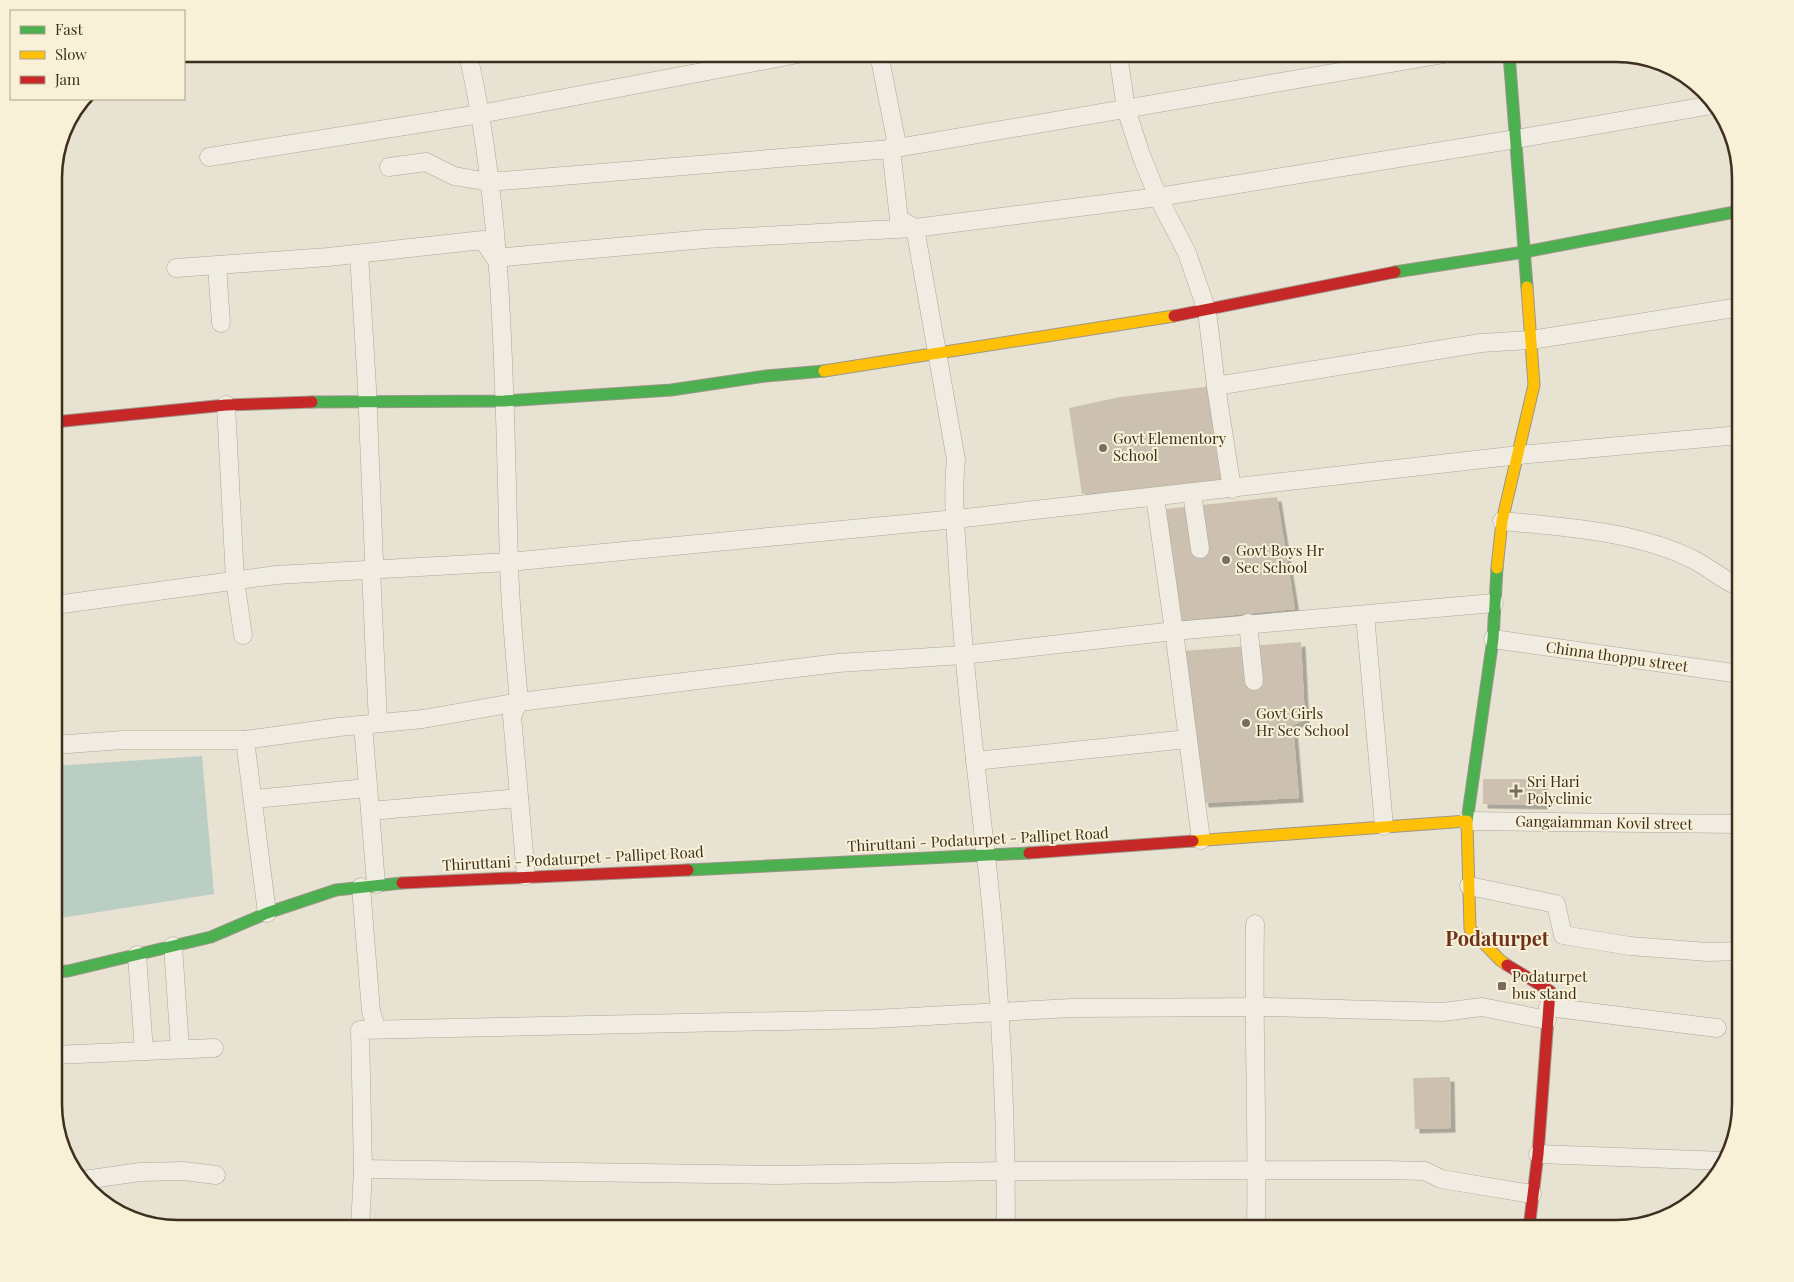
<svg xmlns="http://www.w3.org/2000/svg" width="1794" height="1282" font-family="'Playfair Display',serif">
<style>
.water{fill:#bbcec4}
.building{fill:#ccc0b1;filter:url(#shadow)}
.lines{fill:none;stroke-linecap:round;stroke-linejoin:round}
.street-casing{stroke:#ada799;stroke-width:19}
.fast-casing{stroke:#9d9689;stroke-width:13}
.slow-casing{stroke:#9d9689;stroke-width:13}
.jam-casing{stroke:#9d9689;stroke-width:13}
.street{stroke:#f0ece2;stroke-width:18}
.fast{stroke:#4caf50;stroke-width:11}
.slow{stroke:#ffc107;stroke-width:11}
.jam{stroke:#c62828;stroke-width:11}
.poi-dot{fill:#796e5d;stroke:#f8f0d7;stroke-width:2}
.labels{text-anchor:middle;stroke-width:4;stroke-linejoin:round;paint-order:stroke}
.poi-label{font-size:15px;fill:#3e2f1f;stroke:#f8f0d7;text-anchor:start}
.street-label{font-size:15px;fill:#3e2f1f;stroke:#f8f0d7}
.district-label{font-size:20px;font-weight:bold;fill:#6d311c;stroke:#f8f0d7}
.rim{fill:none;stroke:#3e2f1f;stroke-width:2.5}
</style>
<defs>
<filter id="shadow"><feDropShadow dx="4.5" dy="4.5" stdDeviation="0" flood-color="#0004"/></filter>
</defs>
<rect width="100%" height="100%" fill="#e7e2d1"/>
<path class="water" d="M202 756 214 894 54 919V766Z"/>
<g class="building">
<path d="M1213 386 1228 482 1082 494 1069 408 1120 397Z"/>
<path d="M1277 497 1295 609 1176 621 1157 510Z"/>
<path d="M1301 642 1305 720 1293 725 1299 798 1204 803 1183 651Z"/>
<path d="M1483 779H1543V805L1483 804Z"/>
<path d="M1450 1077 1451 1128 1415 1129 1413 1078Z"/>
</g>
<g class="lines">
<g class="street-casing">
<g id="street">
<path d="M468 54C505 217 504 395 509 562 510 609 515 655 519 702L512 716 526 876"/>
<path d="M879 54 896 140 891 149 899 219 915 228 956 460C952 496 956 532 958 568 963 656 973 743 983 830 999 961 1006 1096 1006 1228"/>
<path d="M1118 54 1126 109 1141 155 1158 197 1187 253 1207 311 1216 386 1481 343 1531 340 1740 307"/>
<path d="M209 157 480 114 798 54"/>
<path d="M389 167 426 162 454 176 489 182 891 149 1444 54"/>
<path d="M359 254 367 388 374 561 371 570 378 723"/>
<path d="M217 266 221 323"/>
<path d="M176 268 328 257 483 240 495 258 705 239 915 228 1158 197 1516 139 1712 105"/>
<path d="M1216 386 1232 489"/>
<path d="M226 405 235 580 243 635"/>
<path d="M1192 493 1200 549"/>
<path d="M1155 497 1174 631 1494 603"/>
<path d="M1502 521C1564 527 1633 531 1690 558 1708 566 1722 580 1740 587"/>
<path d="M55 605 276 575 509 562 956 519 1519 455 1740 435"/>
<path d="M1365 615 1384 826"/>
<path d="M1248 623 1254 681"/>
<path d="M1493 639 1740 674"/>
<path d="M363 725 376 884"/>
<path d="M245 740 267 913"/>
<path d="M54 745 123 740H245L339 727 423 719 519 702 838 663 963 655 1174 631 1201 840"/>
<path d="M975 761 1188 739"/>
<path d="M254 799 367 788"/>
<path d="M370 811 519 798"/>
<path d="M1467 821 1740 824"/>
<path d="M1469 886 1556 904 1563 935 1630 946 1708 952 1740 951"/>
<path d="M361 887 371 1011 376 1028"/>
<path d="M1255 924C1253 1025 1258 1127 1256 1228"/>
<path d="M173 946 180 1049"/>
<path d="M137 955 144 1051"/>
<path d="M1548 1007 1717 1028"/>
<path d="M54 1055 214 1048"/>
<path d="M1538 1154 1725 1161"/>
<path d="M363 1169 776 1175 1006 1171 1385 1170 1425 1171 1441 1179 1532 1194"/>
<path d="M84 1180 140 1172 183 1171 216 1175"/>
<path d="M360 1228 363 1169 360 1030 874 1019 1071 1008 1267 1007 1443 1012 1482 1007 1547 1020"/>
</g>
</g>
<g class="fast-casing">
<g id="fast">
<path d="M1509 54 1527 287"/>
<path d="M1395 272 1524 252 1740 211"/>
<path d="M312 402 504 401 671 390 766 376 824 371"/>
<path d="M1467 821 1493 639 1497 568"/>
<path d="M688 870 1029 853"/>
<path d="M54 972 68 971 211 937 267 913 336 890 402 883"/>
</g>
</g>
<g class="slow-casing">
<g id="slow">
<path d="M824 371 1174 316"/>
<path d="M1497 568 1502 521 1534 385 1527 287"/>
<path d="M1193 841 1467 821 1470 929 1500 960 1507 965"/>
</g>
</g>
<g class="jam-casing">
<g id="jam">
<path d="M1174 316 1395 272"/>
<path d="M54 422 226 405 312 402"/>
<path d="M1029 853 1193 841"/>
<path d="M402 883 688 870"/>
<path d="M1507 965 1550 991 1538 1154 1529 1228"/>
</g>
</g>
<use href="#street" class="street"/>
<use href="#fast" class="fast"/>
<use href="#slow" class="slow"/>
<use href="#jam" class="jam"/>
</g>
<g class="poi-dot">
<circle cx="1103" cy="448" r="5"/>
<circle cx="1226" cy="560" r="5"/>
<circle cx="1246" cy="723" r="5"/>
<path d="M1513.5 783.5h5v5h5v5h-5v5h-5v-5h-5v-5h5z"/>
<rect x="1497" y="981" width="10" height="10" rx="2.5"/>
</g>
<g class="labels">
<g class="poi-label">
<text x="1113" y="444">Govt Elementory<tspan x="1113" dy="17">School</tspan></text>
<text x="1236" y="556">Govt Boys Hr<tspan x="1236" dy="17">Sec School</tspan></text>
<text x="1256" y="719">Govt Girls<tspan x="1256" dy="17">Hr Sec School</tspan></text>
<text x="1527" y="787">Sri Hari<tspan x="1527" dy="17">Polyclinic</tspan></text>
<text x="1512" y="982">Podaturpet<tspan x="1512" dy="17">bus stand</tspan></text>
</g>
<g class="street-label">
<text transform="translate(1617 657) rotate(8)" y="5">Chinna thoppu street</text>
<text transform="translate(1604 823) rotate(1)" y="5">Gangaiamman Kovil street</text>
<text transform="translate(978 840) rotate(-3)" y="5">Thiruttani - Podaturpet - Pallipet Road</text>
<text transform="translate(573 859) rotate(-3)" y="5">Thiruttani - Podaturpet - Pallipet Road</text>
</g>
<g class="district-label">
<text x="1497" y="946">Podaturpet</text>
</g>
</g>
<path d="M0 0H1794V1282H0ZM178 62H1616A116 116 0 0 1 1732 178V1104A116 116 0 0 1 1616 1220H178A116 116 0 0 1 62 1104V178A116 116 0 0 1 178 62Z" fill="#f8f0d7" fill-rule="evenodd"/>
<path class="rim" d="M178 62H1616A116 116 0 0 1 1732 178V1104A116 116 0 0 1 1616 1220H178A116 116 0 0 1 62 1104V178A116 116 0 0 1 178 62Z"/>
<rect x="10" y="10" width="175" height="90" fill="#f8f0d7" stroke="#aea38d"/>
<rect x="20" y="26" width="25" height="8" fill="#4caf50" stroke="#aea38d"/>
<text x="55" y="35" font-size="15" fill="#3e2f1f">Fast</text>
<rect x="20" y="51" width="25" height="8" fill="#ffc107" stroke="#aea38d"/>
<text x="55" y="60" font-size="15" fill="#3e2f1f">Slow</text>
<rect x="20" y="76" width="25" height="8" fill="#c62828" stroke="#aea38d"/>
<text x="55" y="85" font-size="15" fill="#3e2f1f">Jam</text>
</svg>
